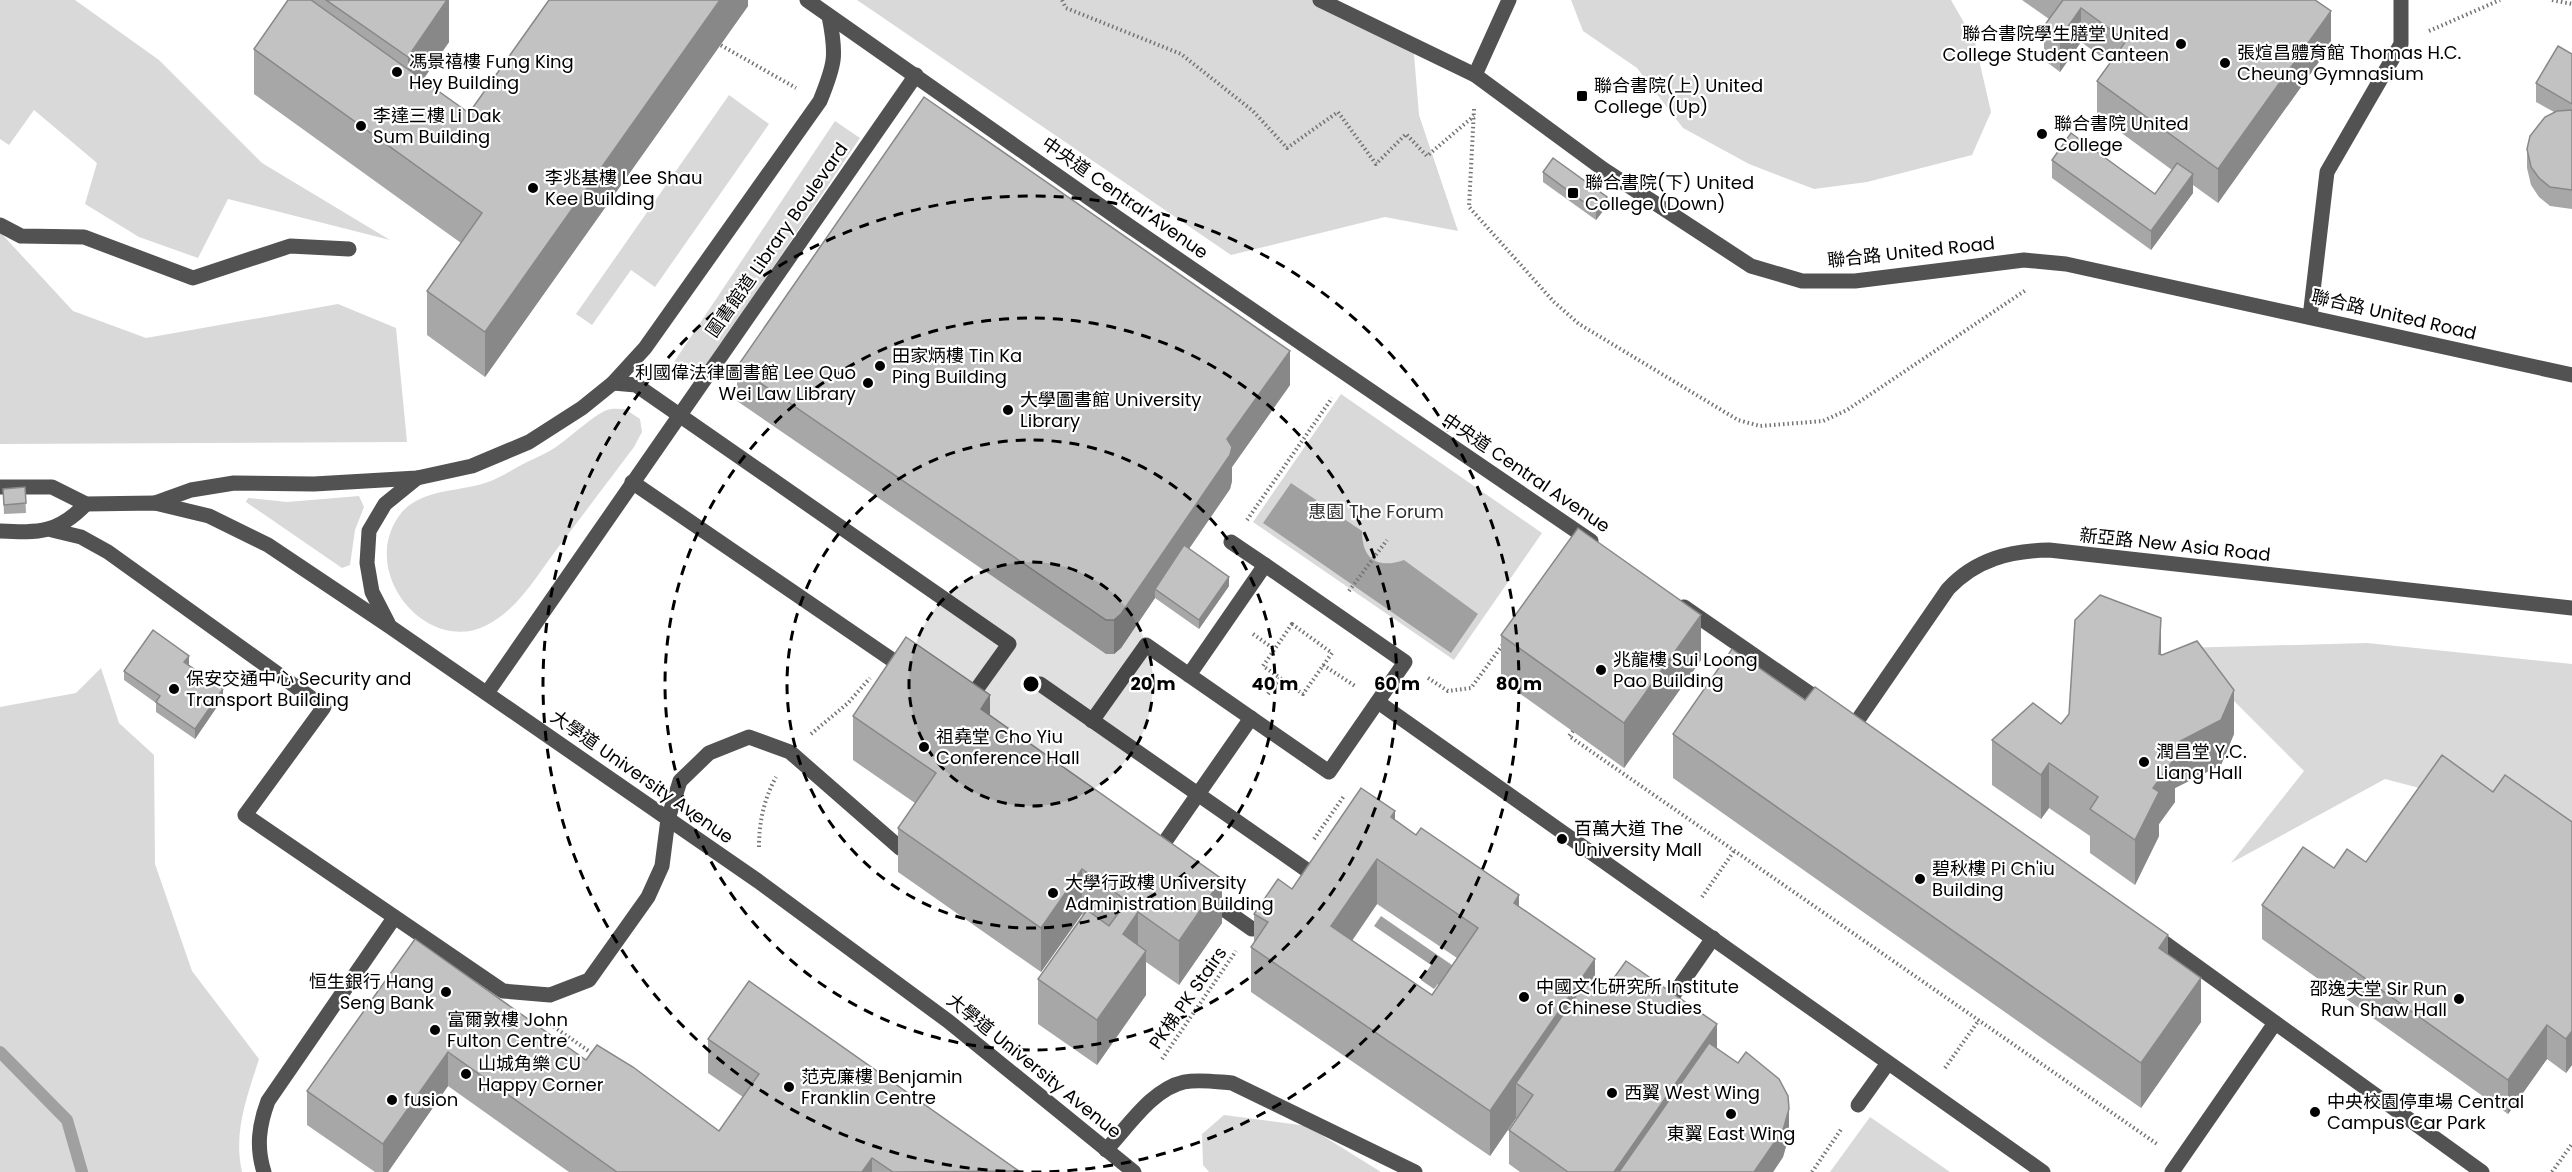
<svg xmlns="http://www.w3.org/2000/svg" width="2572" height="1172" font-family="Poppins,'Noto Sans TC',sans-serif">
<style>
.green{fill:#d9d9d9}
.water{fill:#a0a0a0}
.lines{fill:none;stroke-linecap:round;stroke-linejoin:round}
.stream{stroke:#a0a0a0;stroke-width:12}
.path{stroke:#747474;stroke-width:4;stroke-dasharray:1.5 3;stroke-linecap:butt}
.minor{stroke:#525252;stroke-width:15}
.wall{fill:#a7a7a7;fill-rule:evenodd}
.shaded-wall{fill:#888}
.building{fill:#c2c2c2;stroke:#888;stroke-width:1.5;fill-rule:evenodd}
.ring{fill:none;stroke:#000;stroke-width:3;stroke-dasharray:10 8}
.poi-dot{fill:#000;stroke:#fff;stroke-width:2}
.labels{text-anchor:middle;stroke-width:4.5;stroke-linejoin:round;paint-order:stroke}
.poi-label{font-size:18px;fill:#000;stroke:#fff;text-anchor:start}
.street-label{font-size:18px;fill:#000;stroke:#fff}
.park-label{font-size:18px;fill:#303030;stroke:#fff}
.centre{fill:#000;stroke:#fff;stroke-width:3}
.ring-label{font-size:18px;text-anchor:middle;font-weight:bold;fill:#000;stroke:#fff;stroke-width:4.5;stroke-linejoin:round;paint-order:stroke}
</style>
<rect width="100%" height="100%" fill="#fff"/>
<g class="green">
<path d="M0 0H75L159 60 262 163 390 240 228 199 198 258 139 237 85 204 97 163 34 110 9 145 0 139Z"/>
<path d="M857 0H1318L1413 42 1419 115 1458 231 1385 217 1231 255Z"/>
<path d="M1571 0H1951L1975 42 1991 112 1972 155 1867 182 1814 189 1749 164 1683 128 1637 68 1583 31Z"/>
<path d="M729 95 769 124 655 287 631 270 592 325 576 314Z"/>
<path d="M835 121 860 138 698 379 674 362Z"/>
<path d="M0 232 73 311 146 338 338 304 396 328 407 442 0 444Z"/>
<path d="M1341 394 1542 533 1454 660 1253 522Z"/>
<path d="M625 409 640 419 642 432 634 447C610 479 585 512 560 545 539 572 519 609 487 625 426 657 355 569 402 512 423 488 463 492 491 481 503 476 515 468 527 462 537 457 547 453 556 447 568 439 595 414 607 410 612 408 620 409 625 409Z"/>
<path d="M359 496 364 507 355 530 350 565 342 568 246 502 248 498 287 502Z"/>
<path d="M2367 643 2572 664V828L2385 779 2231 863 2304 771 2181 648Z"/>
<path d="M101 668 119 723 154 755 155 864 192 971 259 1059C247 1097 233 1132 242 1172H0V707L76 693Z"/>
<path d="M1224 1115 1307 1126 1381 1172H1209L1203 1165 1202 1134Z"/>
<path d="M1870 1117 1950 1172H1830Z"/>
</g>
<g class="water">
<path d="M1291 483 1362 531C1362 560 1378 569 1404 560L1478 614 1451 653 1263 523Z"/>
<path d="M1381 916 1465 974 1451 993 1438 984 1434 989 1421 980 1431 965 1374 926Z"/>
</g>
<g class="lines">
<path class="stream" d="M0 1052 67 1120 82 1172"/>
<g class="path">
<path d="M1062 0 1066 8 1181 54 1253 111 1287 148 1338 112 1376 164 1406 134 1427 156 1474 116"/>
<path d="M2552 0 2572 4"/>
<path d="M2429 31 2500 0"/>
<path d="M717 43 796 88"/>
<path d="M1474 109 1469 207 1554 302 1579 324 1738 420 1760 426 1823 421 1847 410 2026 290"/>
<path d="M1247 520 1332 398"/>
<path d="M1349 591 1387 540"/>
<path d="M1292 624 1332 653 1303 694 1263 666Z"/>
<path d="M1253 634 1274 649"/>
<path d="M1323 665 1355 686"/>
<path d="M1428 678 1448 691 1471 688 1504 643"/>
<path d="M1268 694 1280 678"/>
<path d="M1573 731 1569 736 2157 1144"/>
<path d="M811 734 848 703 870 678"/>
<path d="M1314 839 1344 796"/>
<path d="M759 847C759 822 764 799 776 777"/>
<path d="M1702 897 1734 851"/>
<path d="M550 1024 593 1054"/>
<path d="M1162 1059 1236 951"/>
<path d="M1945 1068 1979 1020"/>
<path d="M1812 1172 1842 1128"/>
<path d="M2552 1172 2572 1144"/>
</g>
<g class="minor">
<path d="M807 0 1122 221 1591 541"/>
<path d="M1320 0 1475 75 1603 169 1751 266 1802 281H1855L2024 260 2066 264 2572 375"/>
<path d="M1475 75 1509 0"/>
<path d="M0 225 21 236 84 237 193 278 290 246 349 249"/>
<path d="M2310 317 2327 172 2401 44V0"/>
<path d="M613 383 636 385 1009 644 966 704"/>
<path d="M632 482 907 670"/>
<path d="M0 487H52L86 504 155 503 209 516 268 545 389 626 758 881 948 1021 1134 1172"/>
<path d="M155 503 191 490 234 483 314 484 417 478 472 466 529 442 582 408 613 383 645 348 820 101C835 64 837 56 829 16"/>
<path d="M52 530 81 537 108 552 324 707 245 815 503 991 550 995 589 980 648 897 662 866 668 819 680 781 709 753 749 737 790 752 900 848"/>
<path d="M0 531C40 533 58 533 86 504"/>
<path d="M1231 542 1265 565"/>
<path d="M1265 565 1405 662 1329 772 1189 675Z"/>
<path d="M1684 607 1825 704"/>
<path d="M388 623 372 592 367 563 369 531 385 504 417 478"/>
<path d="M1040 684 1321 880"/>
<path d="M487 693 916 75"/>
<path d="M1378 702 2043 1172"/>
<path d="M1092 721 1146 645 1189 675"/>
<path d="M1855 724 1948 589C1976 559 2010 551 2049 550L2572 608"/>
<path d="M1155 856 1251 718"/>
<path d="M1205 896 1252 929"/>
<path d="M2151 933 2482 1172"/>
<path d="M1663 1010 1713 938"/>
<path d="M1858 1105 1888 1063"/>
<path d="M1106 1150C1128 1127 1152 1089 1184 1082 1200 1079 1217 1082 1232 1083L1415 1172"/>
<path d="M264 1172C256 1147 259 1125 268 1101L394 918"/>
<path d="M2172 1172 2275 1023"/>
</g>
</g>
<g class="wall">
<path d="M288 0H449V42L423 80 469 113 748 0V6L485 377 427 335V291L461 243 254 94V49Z"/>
<path d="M2022 0H2315L2331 45 2218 203 2193 185V193L2151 250 2052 178V160L2155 194 2172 170 2097 115V81L2110 63 2081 42 2060 72 2044 60V26L2049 19Z"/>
<path d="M2572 54V209L2550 206 2539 197 2531 185 2527 168V149L2554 112 2536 102V83Z"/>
<path d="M1543 172 1607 206 1596 220 1543 182Z"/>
<path d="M737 367 1290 385 1232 467V481L1230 489 1189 549 1229 586 1199 629 1155 598 1121 648 1114 654H1106L737 401Z"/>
<path d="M25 487 26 513 4 514 3 489Z"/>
<path d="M1501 635 1701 660 1624 768 1501 680Z"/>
<path d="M2161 655 2234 734 2221 765 2175 788V802L2159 824V836L2135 885 2090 853V836L2049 808 2041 819 1992 785V740L2061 724Z"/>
<path d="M189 665 223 698 195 739 156 712V703L124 680V671Z"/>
<path d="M990 715 1222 923 1179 985 1146 962V995L1097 1065 1038 1024V979L1083 915 1082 914 1041 972 898 872V828L915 803 853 760V716Z"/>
<path d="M1673 734 2168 955 2201 1022 2141 1108 1673 778Z"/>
<path d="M2493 792 2572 822V1065L2566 1073 2547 1059 2508 1114 2262 939V905L2334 868 2366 862Z"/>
<path d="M1395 820 1519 907 1595 981 1606 989 1717 1048 1789 1136 1783 1157 1773 1172H1520L1509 1164V1130L1517 1118H1516L1490 1156 1251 992V947L1254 943V914ZM1377 904 1457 958 1432 995 1352 941Z"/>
<path d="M415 939 586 1060 719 1131 743 1097 708 1073V1039L1019 1172H569L448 1086 388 1172H375L307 1125V1091Z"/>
</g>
<g class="shaded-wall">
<path d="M447 0H449V42L408 101V57Z"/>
<path d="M720 0H748V6L485 377V332Z"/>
<path d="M2081 8V42L2060 72V38Z"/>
<path d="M2331 11V45L2218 203V169Z"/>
<path d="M2193 174V193L2151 250V231Z"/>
<path d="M1607 197V206L1596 220V211Z"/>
<path d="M1290 351V385L1232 467V481L1230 489 1159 592 1155 589V598L1121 648 1114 654V620L1227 439Z"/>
<path d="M1229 577V586L1199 629V620Z"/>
<path d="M1701 615V660L1624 768V723Z"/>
<path d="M2161 618V662L2159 654Z"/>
<path d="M189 656V665L184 662Z"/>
<path d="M223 689V698L195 739V729Z"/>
<path d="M2234 690V734L2221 765 2175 788V802L2159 824V836L2135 885V840L2153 788 2163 750Z"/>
<path d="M990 695V740L981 709Z"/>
<path d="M2049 763V808L2041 819V775Z"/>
<path d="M1395 811V856L1391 817Z"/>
<path d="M1377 859V904L1331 971V926Z"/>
<path d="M1082 869V914L1041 972V928Z"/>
<path d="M1222 879V923L1179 985V941Z"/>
<path d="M1519 895V939L1514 903Z"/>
<path d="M1138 912V957L1123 934Z"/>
<path d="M2168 935V980L2159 948Z"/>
<path d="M1146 951V995L1097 1065V1020Z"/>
<path d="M1595 959V1003L1516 1083V1118L1490 1156V1111Z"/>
<path d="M2201 978V1022L2141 1108V1063Z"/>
<path d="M1717 1024V1058L1638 1172H1614Z"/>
<path d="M2547 1025V1059L2508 1114V1080Z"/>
<path d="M2572 1031V1065L2566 1073V1039Z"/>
<path d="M448 1052V1086L388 1172H383V1144Z"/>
<path d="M1789 1109V1136L1783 1157 1773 1172H1754Z"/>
<path d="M872 1158V1172H862Z"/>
</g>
<g class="building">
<path d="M288 0H311L469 113 549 0H720L485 332 427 291 482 213 254 49Z"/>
<path d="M326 0H447L408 57Z"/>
<path d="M2063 0H2315L2331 11 2218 169 2097 81 2126 41 2081 8 2060 38 2044 26Z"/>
<path d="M2558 46 2572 54V104L2536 83Z"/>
<path d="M924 97 1290 351 1227 439 1232 447 1230 455 1121 614 1114 620H1106L737 367Z"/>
<path d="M2572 110V190L2550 187 2539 178 2531 167 2527 149 2530 136 2545 117 2557 111Z"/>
<path d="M2071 133 2155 194 2177 163 2193 174 2151 231 2052 160Z"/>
<path d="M1553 158 1607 197 1596 211 1543 172Z"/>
<path d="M25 487 26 503 4 505 3 489Z"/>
<path d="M1578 528 1701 615 1624 723 1501 635Z"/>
<path d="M1184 545 1229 577 1199 620 1155 589Z"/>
<path d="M2100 595 2161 618 2159 654 2162 655 2197 641 2234 690 2221 720 2163 750 2175 758 2153 788 2159 792 2135 840 2090 809 2098 797 2049 763 2041 775 1992 740 2033 703 2061 724 2069 714 2075 620Z"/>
<path d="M153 630 189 656 184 662 223 689 195 729 156 702 160 696 124 671Z"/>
<path d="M906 637 990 695 981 709 1222 879 1179 941 1138 912 1123 934 1146 951 1097 1020 1038 979 1087 910 1109 926 1127 901 1082 869 1041 928 898 828 936 773 853 716Z"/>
<path d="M1732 649 1805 700 1815 687 2168 935 2159 948 2201 978 2141 1063 1673 734Z"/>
<path d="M2442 755 2493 792 2505 775 2572 822V1031L2566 1039 2547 1025 2508 1080 2262 905 2303 847 2334 868 2347 849 2366 862Z"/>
<path d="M1361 788 1395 811 1391 817 1416 835 1421 828 1519 895 1514 903 1595 959 1490 1111 1251 947 1268 922 1254 914 1278 879 1292 889ZM1377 859 1478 928 1432 995 1331 926Z"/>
<path d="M415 939 586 1060 597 1045 633 1067 719 1131 759 1074 708 1039 749 981 1019 1171 893 1172 872 1158 862 1172H617L448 1052 383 1144 307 1091Z"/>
<path d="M1626 961 1717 1024 1614 1172H1568L1509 1130 1533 1095 1516 1083 1589 977 1606 989Z"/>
<path d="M1709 1043 1738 1063 1746 1052 1779 1079 1788 1096 1789 1109 1783 1130 1754 1172H1619Z"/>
</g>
<circle cx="1031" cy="684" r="122" fill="#000" fill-opacity=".12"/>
<g class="ring">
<circle cx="1031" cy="684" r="122"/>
<circle cx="1031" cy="684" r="244"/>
<circle cx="1031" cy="684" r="366"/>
<circle cx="1031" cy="684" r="488"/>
</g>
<g class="poi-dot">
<circle cx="2181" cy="44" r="6"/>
<circle cx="2225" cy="63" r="6"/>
<circle cx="397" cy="72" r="6"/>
<rect x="1576" y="90" width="12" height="12" rx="3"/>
<circle cx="361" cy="126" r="6"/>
<circle cx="2042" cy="134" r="6"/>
<circle cx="533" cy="188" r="6"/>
<rect x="1567" y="187" width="12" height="12" rx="3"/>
<circle cx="880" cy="366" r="6"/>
<circle cx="868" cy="383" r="6"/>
<circle cx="1008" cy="410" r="6"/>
<circle cx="1601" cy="670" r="6"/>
<circle cx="174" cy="689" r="6"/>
<circle cx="924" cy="747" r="6"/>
<circle cx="2144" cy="762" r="6"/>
<circle cx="1562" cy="839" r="6"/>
<circle cx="1920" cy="879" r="6"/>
<circle cx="1053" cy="893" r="6"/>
<circle cx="446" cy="992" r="6"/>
<circle cx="1524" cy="997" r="6"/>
<circle cx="2459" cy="999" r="6"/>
<circle cx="435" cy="1030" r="6"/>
<circle cx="466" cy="1074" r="6"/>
<circle cx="789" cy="1087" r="6"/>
<circle cx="1612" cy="1093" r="6"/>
<circle cx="392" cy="1100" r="6"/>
<circle cx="2315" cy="1112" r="6"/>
<circle cx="1731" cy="1114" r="6"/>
</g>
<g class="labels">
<g class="poi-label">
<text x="2169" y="40" text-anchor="end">聯合書院學生膳堂 United<tspan x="2169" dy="21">College Student Canteen</tspan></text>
<text x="2237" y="59">張煊昌體育館 Thomas H.C.<tspan x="2237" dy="21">Cheung Gymnasium</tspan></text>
<text x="409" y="68">馮景禧樓 Fung King<tspan x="409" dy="21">Hey Building</tspan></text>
<text x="1594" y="92">聯合書院(上) United<tspan x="1594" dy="21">College (Up)</tspan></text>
<text x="373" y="122">李達三樓 Li Dak<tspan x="373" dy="21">Sum Building</tspan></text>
<text x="2054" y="130">聯合書院 United<tspan x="2054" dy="21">College</tspan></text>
<text x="545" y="184">李兆基樓 Lee Shau<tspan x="545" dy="21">Kee Building</tspan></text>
<text x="1585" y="189">聯合書院(下) United<tspan x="1585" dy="21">College (Down)</tspan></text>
<text x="892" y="362">田家炳樓 Tin Ka<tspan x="892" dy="21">Ping Building</tspan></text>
<text x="856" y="379" text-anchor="end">利國偉法律圖書館 Lee Quo<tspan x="856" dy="21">Wei Law Library</tspan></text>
<text x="1020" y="406">大學圖書館 University<tspan x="1020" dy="21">Library</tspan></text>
<text x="1613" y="666">兆龍樓 Sui Loong<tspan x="1613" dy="21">Pao Building</tspan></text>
<text x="186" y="685">保安交通中心 Security and<tspan x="186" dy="21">Transport Building</tspan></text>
<text x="936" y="743">祖堯堂 Cho Yiu<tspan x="936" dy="21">Conference Hall</tspan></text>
<text x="2156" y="758">潤昌堂 Y.C.<tspan x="2156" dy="21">Liang Hall</tspan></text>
<text x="1574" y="835">百萬大道 The<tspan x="1574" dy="21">University Mall</tspan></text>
<text x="1932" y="875">碧秋樓 Pi Ch'iu<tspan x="1932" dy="21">Building</tspan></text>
<text x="1065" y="889">大學行政樓 University<tspan x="1065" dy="21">Administration Building</tspan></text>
<text x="434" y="988" text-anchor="end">恒生銀行 Hang<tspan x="434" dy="21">Seng Bank</tspan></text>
<text x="1536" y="993">中國文化研究所 Institute<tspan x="1536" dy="21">of Chinese Studies</tspan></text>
<text x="2447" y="995" text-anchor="end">邵逸夫堂 Sir Run<tspan x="2447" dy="21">Run Shaw Hall</tspan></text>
<text x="447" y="1026">富爾敦樓 John<tspan x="447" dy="21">Fulton Centre</tspan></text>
<text x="478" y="1070">山城角樂 CU<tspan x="478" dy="21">Happy Corner</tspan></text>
<text x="801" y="1083">范克廉樓 Benjamin<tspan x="801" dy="21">Franklin Centre</tspan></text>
<text x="1624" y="1099">西翼 West Wing</text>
<text x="404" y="1106">fusion</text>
<text x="2327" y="1108">中央校園停車場 Central<tspan x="2327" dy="21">Campus Car Park</tspan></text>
<text x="1731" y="1140" text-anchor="middle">東翼 East Wing</text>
</g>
<g class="street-label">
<text transform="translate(1125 198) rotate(35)" y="6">中央道 Central Avenue</text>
<text transform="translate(777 240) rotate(-55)" y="6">圖書館道 Library Boulevard</text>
<text transform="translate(1911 252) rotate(-6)" y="6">聯合路 United Road</text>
<text transform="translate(2394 315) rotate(13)" y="6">聯合路 United Road</text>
<text transform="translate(1526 473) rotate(34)" y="6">中央道 Central Avenue</text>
<text transform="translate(2175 545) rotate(6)" y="6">新亞路 New Asia Road</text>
<text transform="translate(642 777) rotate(35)" y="6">大學道 University Avenue</text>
<text transform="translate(1188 998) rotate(-55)" y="6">PK梯 PK Stairs</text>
<text transform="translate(1034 1066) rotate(39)" y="6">大學道 University Avenue</text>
</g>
<g class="park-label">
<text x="1376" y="518">惠園 The Forum</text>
</g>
</g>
<circle cx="1031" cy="684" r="9" class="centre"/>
<g class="ring-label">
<text x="1153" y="690">20 m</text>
<text x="1275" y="690">40 m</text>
<text x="1397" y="690">60 m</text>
<text x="1519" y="690">80 m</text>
</g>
</svg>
